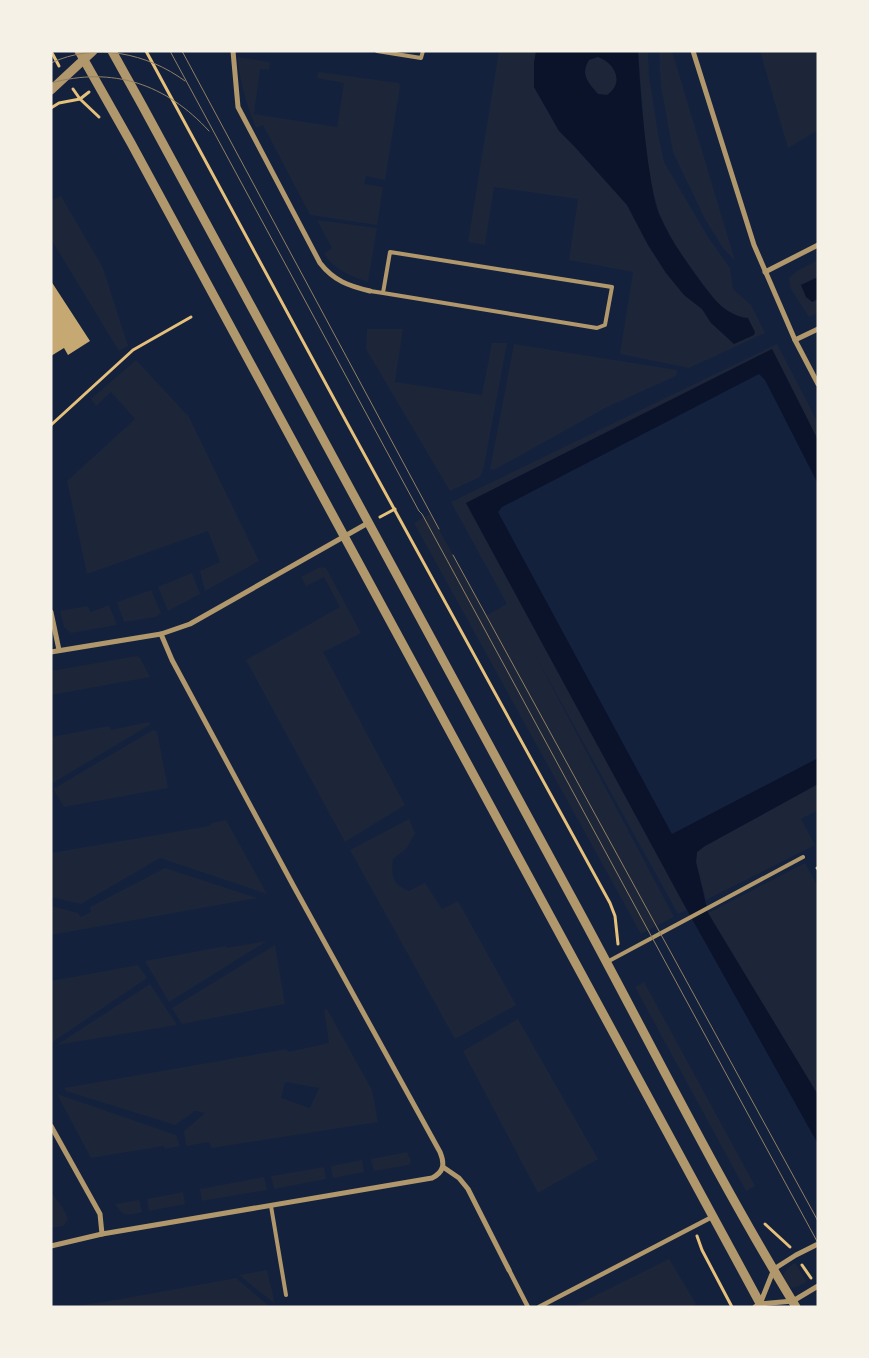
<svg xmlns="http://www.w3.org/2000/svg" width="869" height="1358" font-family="'Alegreya Sans',sans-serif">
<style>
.green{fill:#1d2539;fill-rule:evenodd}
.water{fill:#0b132b;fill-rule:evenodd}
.building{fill:#c6a872}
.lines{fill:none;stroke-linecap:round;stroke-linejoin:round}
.path{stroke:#e5c07b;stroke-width:3}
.service{stroke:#b1986c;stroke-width:4}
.pedestrian{stroke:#b1986c;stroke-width:4.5}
.minor{stroke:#b1986c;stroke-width:5}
.tertiary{stroke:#b1986c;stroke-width:9}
.tram{stroke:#918062;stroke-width:1}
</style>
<rect width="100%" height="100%" fill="#14213d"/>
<g class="green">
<path d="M499 51H536L534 63V87L559 131 575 147 627 205 648 245 666 273 684 295 702 309 711 323 741 318 724 309 713 298 675 246 659 213 651 183 645 141 638 51H648L649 76 658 134 664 162 708 237 730 268 733 289 751 305 765 333 689 368 620 354 633 272 569 260 578 199 494 187 485 245 468 242Z"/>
<path d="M659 51H672L735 261 723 248 705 219 673 152 661 86Z"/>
<path d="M760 51H818V130L788 148Z"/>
<path d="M598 56C615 63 626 83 607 95L598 94C588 82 580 75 589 59Z"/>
<path d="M238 57 270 62 269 70 260 69 254 114 337 127 344 83 317 78 318 72 399 83 400 87 385 180 366 176 364 184 383 187 377 225 310 215 263 125 256 128C247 104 239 83 238 57Z"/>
<path d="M61 196 103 268 128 346 119 351 51 239V201Z"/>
<path d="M317 220 377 228 368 282C350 276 335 270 324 254L332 248Z"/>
<path d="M818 260V277L801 285 812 302 818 299V313L809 317 791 289 789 278 797 271Z"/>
<path d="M367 329H403L395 382 482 395 492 343H507L484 466 480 477 450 491 366 349Z"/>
<path d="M514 344 677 370 676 376 607 407 494 470 490 469Z"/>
<path d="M777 344 818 423V440L772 349 466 503 687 910 678 914 535 655 674 917 641 934 414 523 430 514 487 615 507 604 451 502Z"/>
<path d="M136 360 189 417 259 561 205 591 200 571 220 562 208 531 87 574 67 481 135 419 111 392 96 406 91 399Z"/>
<path d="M320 567 326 568 361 633 323 652 405 805 345 842 246 660 340 607 324 577 306 586 301 577Z"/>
<path d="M192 573 200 594 168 611 158 587Z"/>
<path d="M151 590 161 613 156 617 124 622 117 602Z"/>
<path d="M109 605 117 625 71 633 64 627 60 611 87 606 91 612Z"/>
<path d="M136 656 140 658 150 677 51 695V671Z"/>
<path d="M148 722 151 724 51 784V737L109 726 111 730Z"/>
<path d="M153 730 157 732 168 788 64 807 53 789Z"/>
<path d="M818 784V810L801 819 815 845 706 900 696 862 697 852 705 846Z"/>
<path d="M409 819 415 833 407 848 393 859C391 877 392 884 409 891L425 883 442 909 458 901 516 1005 455 1039 350 850Z"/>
<path d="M226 820 267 894 160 858 81 904 51 897V853L209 826 212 823Z"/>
<path d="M805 863 818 887V1095L708 913Z"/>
<path d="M165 868 257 898 51 935V906L78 913 81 917 91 912 90 907Z"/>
<path d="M267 941 169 1002 145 961 226 946V948Z"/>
<path d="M275 945 285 1004 182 1024 172 1008Z"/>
<path d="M138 965 147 978 51 1043V981Z"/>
<path d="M644 982 755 1186 746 1191 635 987Z"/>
<path d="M150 984 177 1025 57 1045Z"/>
<path d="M327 1009 372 1090 378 1122 212 1148 209 1142 186 1146 184 1131 205 1113 195 1111 175 1125 66 1091 64 1088 287 1049 288 1052 329 1043 324 1010ZM285 1082 319 1088 310 1108 281 1098Z"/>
<path d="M518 1019 598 1159 538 1193 463 1051Z"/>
<path d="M57 1094 176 1135 180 1146 165 1149 164 1146 91 1158Z"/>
<path d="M407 1152 411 1161 409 1165 374 1171 371 1159Z"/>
<path d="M362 1160 364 1172 333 1178 331 1166Z"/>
<path d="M324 1167 326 1179 274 1189 271 1176Z"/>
<path d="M264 1177 267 1190 202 1201 200 1189Z"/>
<path d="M51 1192 63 1208 68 1219 64 1226 51 1228Z"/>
<path d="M183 1192 185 1204 149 1211 147 1199Z"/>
<path d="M139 1200 142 1212C128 1215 124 1218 115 1204Z"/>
<path d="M669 1259 696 1304 691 1307H572Z"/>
<path d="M795 1263 807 1282 794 1288C777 1283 782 1270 795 1263Z"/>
<path d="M267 1270 275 1304 239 1275Z"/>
<path d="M236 1278 270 1307 76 1306 116 1300Z"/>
</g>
<g class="water">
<path d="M536 51H638C640 88 643 125 648 162 651 179 653 198 659 214 670 239 685 260 701 282 713 298 726 316 748 318L755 332 754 335 734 344 711 323 702 309 684 295 666 273 648 245 627 205 575 147 559 131 534 87V63ZM598 57C615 63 625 83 607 95L598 94C588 82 580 75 589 60Z"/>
<path d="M818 277V299L812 302 806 297 801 285Z"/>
<path d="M772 349 818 440V484L765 380 759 374 502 507 498 512 672 834 818 758V784L705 846 697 852 696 862 708 913 818 1095V1144L687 910 466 503Z"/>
</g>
<path class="building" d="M51 281 90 341 68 355 64 348 51 356Z"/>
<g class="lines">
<g class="path">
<path d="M51 51 59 66"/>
<path d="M146 51 346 421 610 903 615 916 618 944"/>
<path d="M73 89 80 99 99 117"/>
<path d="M51 108 59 103 80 99 89 92"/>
<path d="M51 425 133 350 191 317"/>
<path d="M380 517 395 509"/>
<path d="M817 868 818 869"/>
<path d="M765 1224 790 1247"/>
<path d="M697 1236 702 1250 732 1307"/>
<path d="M802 1265 811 1278"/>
</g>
<g class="service">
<path d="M377 51 421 58 423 51"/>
<path d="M370 291 383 293 597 328 605 325 612 287 390 252 383 293"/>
<path d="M607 962 803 857"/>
<path d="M271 1206 286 1295"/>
</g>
<g class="pedestrian">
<path d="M509 1270 528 1307"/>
<path d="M539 1307 712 1217"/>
</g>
<g class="minor">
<path d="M233 51 238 107 320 263C334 281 349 286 370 291"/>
<path d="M693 51 754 245 795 340 818 384"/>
<path d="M765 272 818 245"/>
<path d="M795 340 818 329"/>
<path d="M51 612 59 650"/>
<path d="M51 652 161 634 190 624 368 523"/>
<path d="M51 1126 100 1214 102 1234"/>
<path d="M443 1167 459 1178 468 1189 509 1270"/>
<path d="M51 1246 102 1234 432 1178C444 1172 445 1164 440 1152L293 885 172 660 161 634"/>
<path d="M760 1304 774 1269 796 1255 818 1244"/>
<path d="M755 1307 760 1304 793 1301 818 1286"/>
</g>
<g class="tertiary">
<path d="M79 51 131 143 762 1307"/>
<path d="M112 51 142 105C287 373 432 641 578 909 650 1042 717 1178 796 1307"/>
<path d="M51 90 93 51"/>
</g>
<g class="tram">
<path d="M170 51 419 511 422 514 818 1243"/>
<path d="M182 51 439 529"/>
<path d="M51 63C95 42 147 53 185 81"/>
<path d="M51 83C113 66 166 84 209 131"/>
<path d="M453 555 818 1221"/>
</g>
</g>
<rect width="869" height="1358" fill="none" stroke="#f6f1e7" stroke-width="105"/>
</svg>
